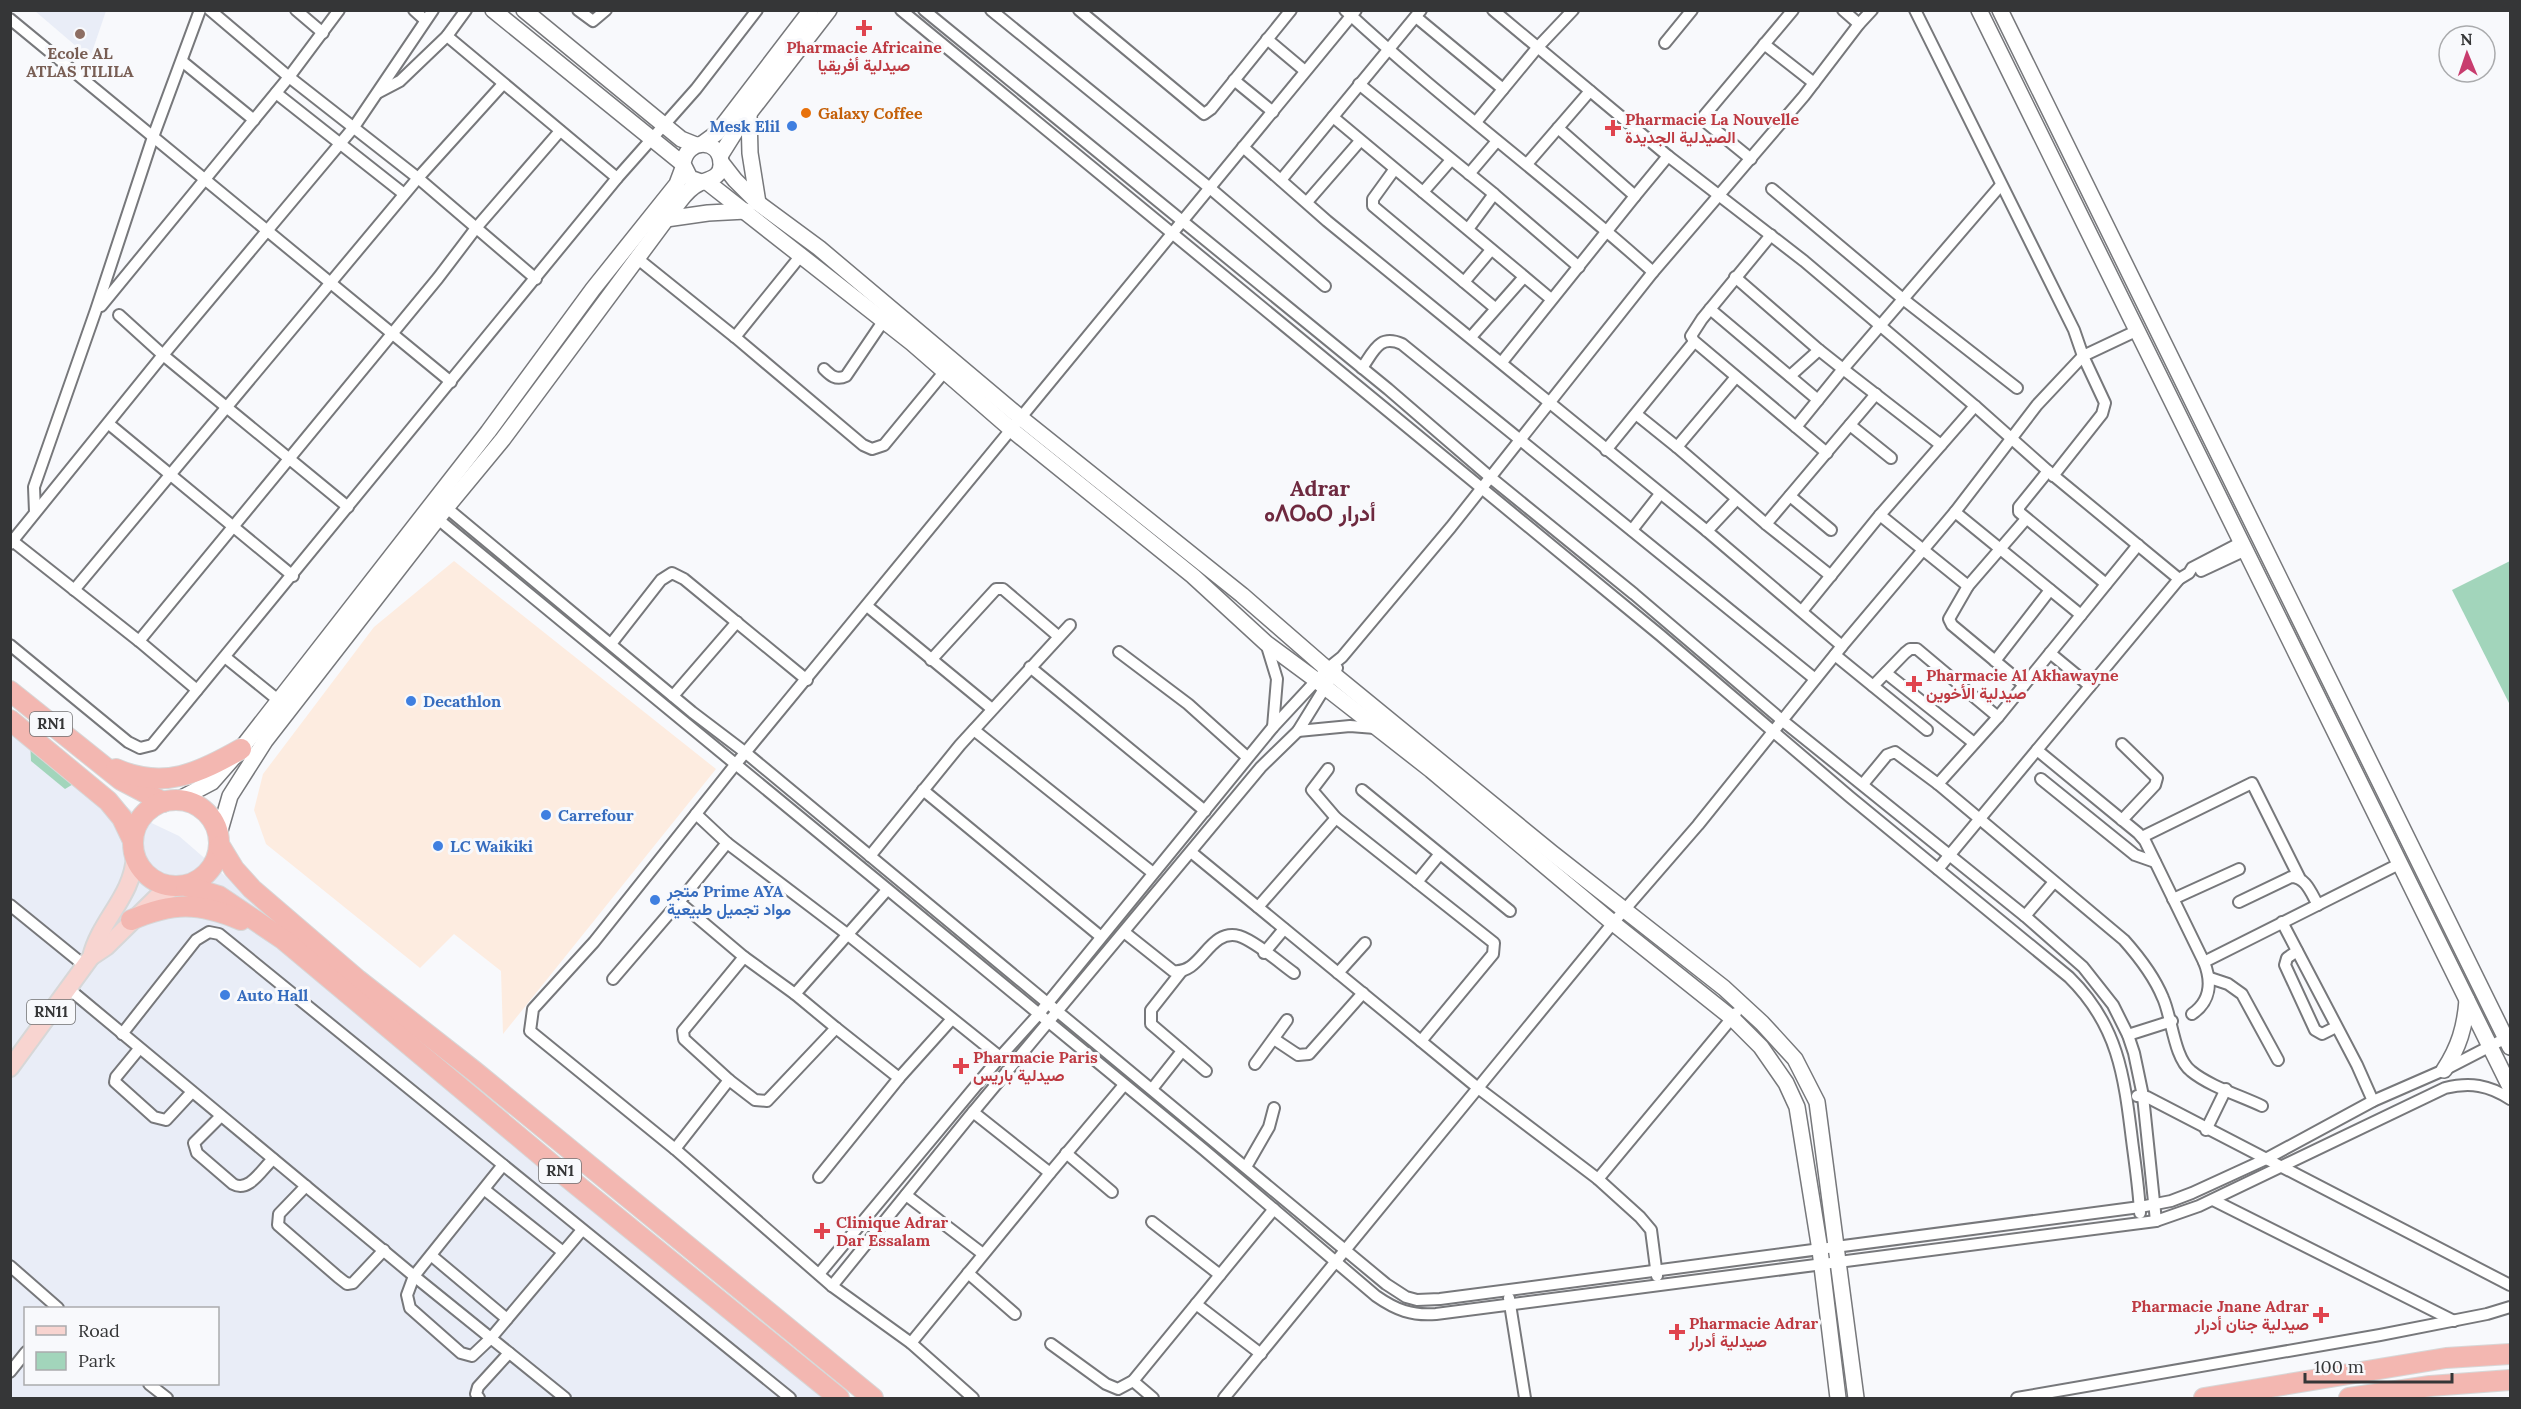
<svg xmlns="http://www.w3.org/2000/svg" width="2521" height="1409" font-family="Lora,Vazirmatn,'Noto Sans Tifinagh',serif">
<style>
.commercial{fill:#fdece0}
.built{fill:#e9edf7;fill-rule:evenodd}
.green{fill:#a2d5bb}
.lines{fill:none;stroke-linecap:round;stroke-linejoin:round}
.street-casing{stroke:#77787b;stroke-width:14}
.secondary-casing{stroke:#77787b;stroke-width:18}
.primary-casing{stroke:#d7d7d7;stroke-width:20}
.highway-casing{stroke:#d7d7d7;stroke-width:22}
.street{stroke:#fff;stroke-width:10}
.secondary{stroke:#fff;stroke-width:15}
.primary{stroke:#f8d4d0;stroke-width:16}
.highway{stroke:#f3b7b1;stroke-width:20}
.health-dot{fill:#e0444e;stroke:#f8f9fc;stroke-width:2}
.education-dot{fill:#8d6e63;stroke:#f8f9fc;stroke-width:2}
.food-dot{fill:#e8710a;stroke:#f8f9fc;stroke-width:2}
.shop-dot{fill:#3f7fe0;stroke:#f8f9fc;stroke-width:2}
.labels{text-anchor:middle;stroke-width:6;stroke-linejoin:round;paint-order:stroke}
.shield{fill:#f8f9fc;stroke:#707072;stroke-width:1.5}
.shield-label{font-size:15px;font-weight:bold;fill:#353637}
.health-label{font-size:16px;font-weight:bold;fill:#be3a42;stroke:#f8f9fc;text-anchor:start}
.education-label{font-size:16px;font-weight:bold;fill:#785e54;stroke:#f8f9fc}
.food-label{font-size:16px;font-weight:bold;fill:#c56008;stroke:#f8f9fc;text-anchor:start}
.shop-label{font-size:16px;font-weight:bold;fill:#366cbe;stroke:#f8f9fc;text-anchor:start}
.district-label{font-size:22px;font-weight:bold;fill:#6e293f;stroke:#f8f9fc}
</style>
<rect width="100%" height="100%" fill="#f8f9fc"/>
<path class="commercial" d="M454 561 716 769 503 1034 501 971 454 934 420 968 266 844 254 810 263 774 374 627Z"/>
<g class="built">
<path d="M35 11H106L90 58Z"/>
<path d="M10 715 141 818 179 836 308 948 667 1270 824 1398H11ZM26 1308H218V1384H26Z"/>
</g>
<g class="green">
<path d="M2510 561V705L2452 590Z"/>
<path d="M30 741 80 780 65 789 31 761Z"/>
</g>
<g class="lines">
<g class="street-casing">
<g id="street">
<path d="M210 10 289 77 418 178 536 279"/>
<path d="M296 10 323 33"/>
<path d="M414 10 425 20"/>
<path d="M578 10 593 21 606 10"/>
<path d="M901 10 1660 635 1850 797 2069 977C2118 1025 2124 1075 2132 1140 2135 1164 2139 1189 2140 1213"/>
<path d="M924 10 1388 389 1490 477 1634 594 1783 721 2025 916 2083 967 2113 1005 2128 1035 2134 1053 2143 1096 2156 1221"/>
<path d="M991 10 1211 189 1325 286"/>
<path d="M1079 10 1204 114 1211 109 1291 10"/>
<path d="M1345 10C1444 102 1553 182 1653 272"/>
<path d="M1493 10 1668 156 1804 261 1975 406 2048 471 2179 579"/>
<path d="M1843 10 1859 24"/>
<path d="M1915 10 2074 330 2083 356 2105 403 2102 414 2053 476"/>
<path d="M1416 17 1503 89"/>
<path d="M10 19 451 382"/>
<path d="M447 36 617 178"/>
<path d="M1267 39 1305 71"/>
<path d="M1665 43 1692 10"/>
<path d="M1764 44 1814 83"/>
<path d="M183 62 254 120"/>
<path d="M1234 80 1273 112"/>
<path d="M1359 84 1494 194 1579 267"/>
<path d="M379 92 400 81 447 36 466 10"/>
<path d="M276 93 404 194"/>
<path d="M1333 117 1551 299"/>
<path d="M1476 122 1537 48 1573 10"/>
<path d="M1558 128 1635 196 1668 156"/>
<path d="M1243 147 1327 221 1707 531 1842 646"/>
<path d="M1751 159 1708 124 1704 116 1793 10"/>
<path d="M1527 164 1590 91"/>
<path d="M1394 170 1373 199V206L1495 308"/>
<path d="M1469 174 1497 141"/>
<path d="M1281 180 1421 10"/>
<path d="M1772 189 1903 299 2017 388"/>
<path d="M1423 192 1451 160"/>
<path d="M1307 202 1360 141"/>
<path d="M1468 229 1494 194"/>
<path d="M1771 235 1702 319 1691 336 1694 341 1796 427 1843 369 1819 350 1790 376"/>
<path d="M638 259 735 337 863 445 872 449 884 445 945 371"/>
<path d="M1735 277 1819 350"/>
<path d="M1464 282 1491 250"/>
<path d="M101 306 289 77 339 10"/>
<path d="M1710 309 1818 400"/>
<path d="M119 315 163 355 348 507"/>
<path d="M735 337 802 254"/>
<path d="M1471 337 1524 277"/>
<path d="M1502 362 1635 196"/>
<path d="M1362 368C1374 351 1379 334 1402 344L1815 679"/>
<path d="M824 369C830 375 836 381 846 376L884 320"/>
<path d="M1736 377 1677 447 1766 524"/>
<path d="M1636 414 1677 447"/>
<path d="M109 424 293 576"/>
<path d="M1850 425 1891 458"/>
<path d="M1796 427 1827 453"/>
<path d="M1941 445 1843 369 2001 185"/>
<path d="M1606 450 1694 342"/>
<path d="M2048 471 2019 507V512L2106 584"/>
<path d="M1790 496 1831 530"/>
<path d="M442 504 692 712 746 753 1386 1284 1406 1297 1417 1300 1440 1299 2140 1207 2171 1201 2192 1193 2264 1160 2373 1101 2444 1070 2506 1038"/>
<path d="M35 512 34 487 96 310 153 137 200 10"/>
<path d="M1955 512 2081 615"/>
<path d="M433 515 1203 1149 1376 1296C1396 1310 1412 1316 1436 1314L2156 1221 2199 1206 2445 1088C2470 1082 2489 1085 2510 1099"/>
<path d="M1632 530 1660 494"/>
<path d="M1707 531 1736 500"/>
<path d="M10 539 139 641 197 690"/>
<path d="M10 544 163 355 354 127 433 10"/>
<path d="M2201 571 2246 550"/>
<path d="M1831 576 1766 524 1876 394"/>
<path d="M1968 586 1880 515 1975 406"/>
<path d="M74 590 418 178 503 84"/>
<path d="M867 606 992 709"/>
<path d="M1802 611 1880 515"/>
<path d="M139 641 438 278 476 228 560 131"/>
<path d="M1266 643 1277 679 1273 727"/>
<path d="M611 644 661 580 672 573 684 579 807 680"/>
<path d="M10 645 128 742 140 748 152 745 617 178 696 89 757 10"/>
<path d="M1119 652 1188 704 1247 757"/>
<path d="M2050 653 2090 686"/>
<path d="M1835 655 1927 730"/>
<path d="M225 657 283 704"/>
<path d="M931 660 996 589H1003L1058 636"/>
<path d="M1995 661 2050 590"/>
<path d="M1030 667 1205 811"/>
<path d="M1886 673 1974 743"/>
<path d="M2024 685 1952 625 1949 619 1968 586 2026 519"/>
<path d="M1873 686 1905 653 1910 649H1917L1998 717"/>
<path d="M673 696 737 622"/>
<path d="M974 730 1153 873"/>
<path d="M1298 731 1350 726 1375 728"/>
<path d="M2122 744 2157 778 2155 785 2122 820"/>
<path d="M2037 750 2138 833 2145 841 2204 962C2212 982 2211 1001 2192 1014"/>
<path d="M1328 769 1312 790 1336 818 1494 943 1493 954 1421 1041"/>
<path d="M2041 779 2135 855 2155 862"/>
<path d="M1863 784 1887 755 1895 752 1938 784 2124 940C2140 958 2154 976 2163 998 2172 1018 2174 1058 2191 1071 2209 1086 2241 1096 2262 1106"/>
<path d="M1938 784 1998 717 2138 545"/>
<path d="M923 790 1100 936"/>
<path d="M1362 790 1510 911"/>
<path d="M696 814 727 843 847 934 1000 1057"/>
<path d="M2142 837 2252 783 2299 877"/>
<path d="M727 843 679 902 744 957"/>
<path d="M1191 852 1478 1088 1598 1179 1640 1217 1651 1230 1657 1276"/>
<path d="M870 856 960 745 1070 625"/>
<path d="M1938 869 2179 579 2189 573 2192 568 2242 542"/>
<path d="M1417 882 1439 855"/>
<path d="M2173 899 2239 869"/>
<path d="M2239 902 2291 877C2306 877 2311 893 2318 905"/>
<path d="M10 905 85 966"/>
<path d="M1258 907 1336 818"/>
<path d="M2025 916 2054 882"/>
<path d="M2282 922 2357 1065 2373 1101"/>
<path d="M1124 932 1173 971C1202 975 1208 928 1239 936 1255 941 1280 963 1294 973"/>
<path d="M2297 951 2287 958 2285 965 2315 1030 2322 1034 2336 1027"/>
<path d="M1264 953 1284 929"/>
<path d="M2204 962 2399 864"/>
<path d="M1181 972 1151 1010V1024L1206 1071"/>
<path d="M1338 973 1365 943"/>
<path d="M2210 978 2228 984 2242 994 2278 1060"/>
<path d="M613 979 679 902"/>
<path d="M69 989 414 1276 565 1398"/>
<path d="M836 1028 899 1078 952 1019"/>
<path d="M122 1034 196 940 209 932 219 934 790 1398"/>
<path d="M2128 1035 2172 1021"/>
<path d="M1274 1039 1298 1055 1309 1054 1363 993"/>
<path d="M139 1049 116 1077 115 1082 154 1117 166 1120 192 1092"/>
<path d="M1255 1064 1287 1020"/>
<path d="M729 1080 684 1039 683 1031 744 957 795 994"/>
<path d="M1152 1089 1182 1051"/>
<path d="M2137 1096 2147 1097 2510 1285"/>
<path d="M973 1112 1050 1173"/>
<path d="M221 1116 194 1143 197 1153 233 1184C249 1193 262 1169 273 1159"/>
<path d="M2206 1130 2226 1089"/>
<path d="M675 1149 729 1080 755 1100 767 1101 836 1028 795 994 887 890"/>
<path d="M1066 1153 1112 1192"/>
<path d="M503 1165 414 1276 407 1295 410 1308 461 1353 472 1356 491 1338 582 1230"/>
<path d="M1246 1167 1269 1127 1274 1108"/>
<path d="M819 1177 899 1078"/>
<path d="M1598 1179 1736 1013"/>
<path d="M306 1186 279 1214 278 1225 338 1277 347 1284 353 1283 384 1250"/>
<path d="M485 1190 563 1252"/>
<path d="M906 1195 983 1254"/>
<path d="M2213 1200 2454 1321"/>
<path d="M1152 1222 1220 1275"/>
<path d="M432 1256 507 1319"/>
<path d="M10 1266 58 1308"/>
<path d="M968 1273 1015 1314"/>
<path d="M819 1274 1000 1057 1038 1015 1273 727 1327 669 1342 657 1451 527 1653 272 1804 96 1859 24 1872 10"/>
<path d="M832 1286 969 1117 1261 767 1298 731 1337 668"/>
<path d="M1509 1298 1525 1398"/>
<path d="M1196 1304 1261 1354"/>
<path d="M911 1343 1050 1173 1124 1085"/>
<path d="M1051 1344 1106 1384 1118 1389 1133 1381 1274 1209"/>
<path d="M10 1372 26 1352"/>
<path d="M1133 1381 1153 1398"/>
<path d="M149 1384 167 1398"/>
<path d="M479 1398 476 1394 478 1387 509 1353"/>
<path d="M973 1398 911 1343 832 1286 675 1149 530 1031 533 1009 594 942 735 765 1356 10"/>
<path d="M1224 1398 1613 923 1698 825 1842 646 1955 512 2037 405 2083 356 2136 331"/>
<path d="M2017 1398 2380 1335 2487 1314 2510 1307"/>
</g>
</g>
<g class="secondary-casing">
<g id="secondary">
<path d="M493 10 683 164"/>
<path d="M524 10 681 139 696 145"/>
<path d="M1979 10 2510 1087"/>
<path d="M2000 10 2510 1047"/>
<path d="M749 115 750 153 758 203"/>
<path d="M702 144 717 133 811 10"/>
<path d="M720 156 737 129 829 10"/>
<path d="M721 162 735 180 758 203 819 248 1021 418 1242 595 1327 669 1552 853 1724 988 1762 1023 1795 1059 1817 1102 1856 1398"/>
<path d="M707 182 912 343 1012 430 1193 576 1266 643 1316 680 1431 770 1613 923 1732 1018 1761 1047 1786 1083 1797 1107 1820 1250 1838 1398"/>
<path d="M666 219 708 213 746 211"/>
<path d="M178 800 212 782 241 749 488 432 593 289 677 184 683 168"/>
<path d="M219 834 230 796 265 741 446 508 503 439 679 202C685 194 691 187 700 183 710 179 722 177 721 163 720 138 686 138 683 164L690 178 701 182"/>
<path d="M2444 1070C2459 1047 2465 1027 2467 1000"/>
</g>
</g>
<g class="primary-casing">
<g id="primary">
<path d="M91 957 106 947 157 897 175 887"/>
<path d="M10 1068 91 957C100 920 133 896 135 856"/>
</g>
</g>
<g class="highway-casing">
<g id="highway">
<path d="M10 691 121 780 163 802"/>
<path d="M10 720 108 801 122 818 133 841"/>
<path d="M116 769C164 790 199 773 241 749"/>
<circle cx="176" cy="843" r="43"/>
<path d="M220 846 234 869 252 889 358 980 474 1071 873 1398"/>
<path d="M186 886 219 896 284 940 562 1173 839 1398"/>
<path d="M131 920C173 902 198 902 241 920"/>
<path d="M2204 1398 2446 1358 2510 1354"/>
<path d="M2349 1398 2430 1386 2510 1380"/>
</g>
</g>
<use href="#street" class="street"/>
<use href="#secondary" class="secondary"/>
<use href="#primary" class="primary"/>
<use href="#highway" class="highway"/>
</g>
<g class="health-dot">
<path d="M861 19h6v6h6v6h-6v6h-6v-6h-6v-6h6z"/>
<path d="M1610 119h6v6h6v6h-6v6h-6v-6h-6v-6h6z"/>
<path d="M1911 675h6v6h6v6h-6v6h-6v-6h-6v-6h6z"/>
<path d="M958 1057h6v6h6v6h-6v6h-6v-6h-6v-6h6z"/>
<path d="M819 1222h6v6h6v6h-6v6h-6v-6h-6v-6h6z"/>
<path d="M2318 1306h6v6h6v6h-6v6h-6v-6h-6v-6h6z"/>
<path d="M1674 1323h6v6h6v6h-6v6h-6v-6h-6v-6h6z"/>
</g>
<circle class="education-dot" cx="80" cy="34" r="6"/>
<circle class="food-dot" cx="806" cy="113" r="6"/>
<g class="shop-dot">
<circle cx="792" cy="126" r="6"/>
<circle cx="411" cy="701" r="6"/>
<circle cx="546" cy="815" r="6"/>
<circle cx="438" cy="846" r="6"/>
<circle cx="655" cy="900" r="6"/>
<circle cx="225" cy="995" r="6"/>
</g>
<g class="labels">
<g class="shield">
<rect x="30" y="712" width="42" height="24" rx="4.5"/>
<rect x="27" y="1000" width="48" height="24" rx="4.5"/>
<rect x="539" y="1159" width="42" height="24" rx="4.5"/>
</g>
<g class="shield-label">
<text x="51" y="729">RN1</text>
<text x="51" y="1017">RN11</text>
<text x="560" y="1176">RN1</text>
</g>
<g class="health-label">
<text x="864" y="53" text-anchor="middle">Pharmacie Africaine<tspan x="864" dy="18">صيدلية أفريقيا</tspan></text>
<text x="1625" y="125">Pharmacie La Nouvelle<tspan x="1625" dy="18">الصيدلية الجديدة</tspan></text>
<text x="1926" y="681">Pharmacie Al Akhawayne<tspan x="1926" dy="18">صيدلية الأخوين</tspan></text>
<text x="973" y="1063">Pharmacie Paris<tspan x="973" dy="18">صيدلية باريس</tspan></text>
<text x="836" y="1228">Clinique Adrar<tspan x="836" dy="18">Dar Essalam</tspan></text>
<text x="2309" y="1312" text-anchor="end">Pharmacie Jnane Adrar<tspan x="2309" dy="18">صيدلية جنان أدرار</tspan></text>
<text x="1689" y="1329">Pharmacie Adrar<tspan x="1689" dy="18">صيدلية أدرار</tspan></text>
</g>
<g class="education-label">
<text x="80" y="59">Ecole AL<tspan x="80" dy="18">ATLAS TILILA</tspan></text>
</g>
<g class="food-label">
<text x="818" y="119">Galaxy Coffee</text>
</g>
<g class="shop-label">
<text x="780" y="132" text-anchor="end">Mesk Elil</text>
<text x="423" y="707">Decathlon</text>
<text x="558" y="821">Carrefour</text>
<text x="450" y="852">LC Waikiki</text>
<text x="667" y="897">متجر Prime AYA<tspan x="667" dy="18">مواد تجميل طبيعية</tspan></text>
<text x="237" y="1001">Auto Hall</text>
</g>
<g class="district-label">
<text x="1320" y="496">Adrar<tspan x="1320" dy="25">ⴰⴷⵔⴰⵔ أدرار</tspan></text>
</g>
</g>
<rect width="2521" height="1409" fill="none" stroke="#353637" stroke-width="24"/>
<rect x="24" y="1307" width="195" height="78" fill="#f8f9fc" stroke="#aaabad" stroke-width="1.5"/>
<rect x="36" y="1326" width="30" height="9" fill="#f8d4d0" stroke="#aaabad" stroke-width="1.5"/>
<text x="78" y="1337" font-size="18" fill="#353637">Road</text>
<rect x="36" y="1352" width="30" height="18" fill="#a2d5bb" stroke="#aaabad" stroke-width="1.5"/>
<text x="78" y="1367" font-size="18" fill="#353637">Park</text>
<g transform="translate(2467 54) rotate(358)"><circle r="28" fill="#f8f9fc" stroke="#aaabad" stroke-width="1.5"/>
<path d="M0-4.5L10 22L0 15L-10 22Z" fill="#c83c6e"/>
<text y="-9" font-size="16" font-weight="bold" text-anchor="middle" fill="#353637">N</text>
</g>
<path d="M2305 1373v9h147v-9" fill="none" stroke="#353637" stroke-width="3"/>
<text x="2314" y="1373" font-size="18" fill="#353637" stroke="#f8f9fc" stroke-width="4.5" paint-order="stroke">100 m</text>
</svg>
